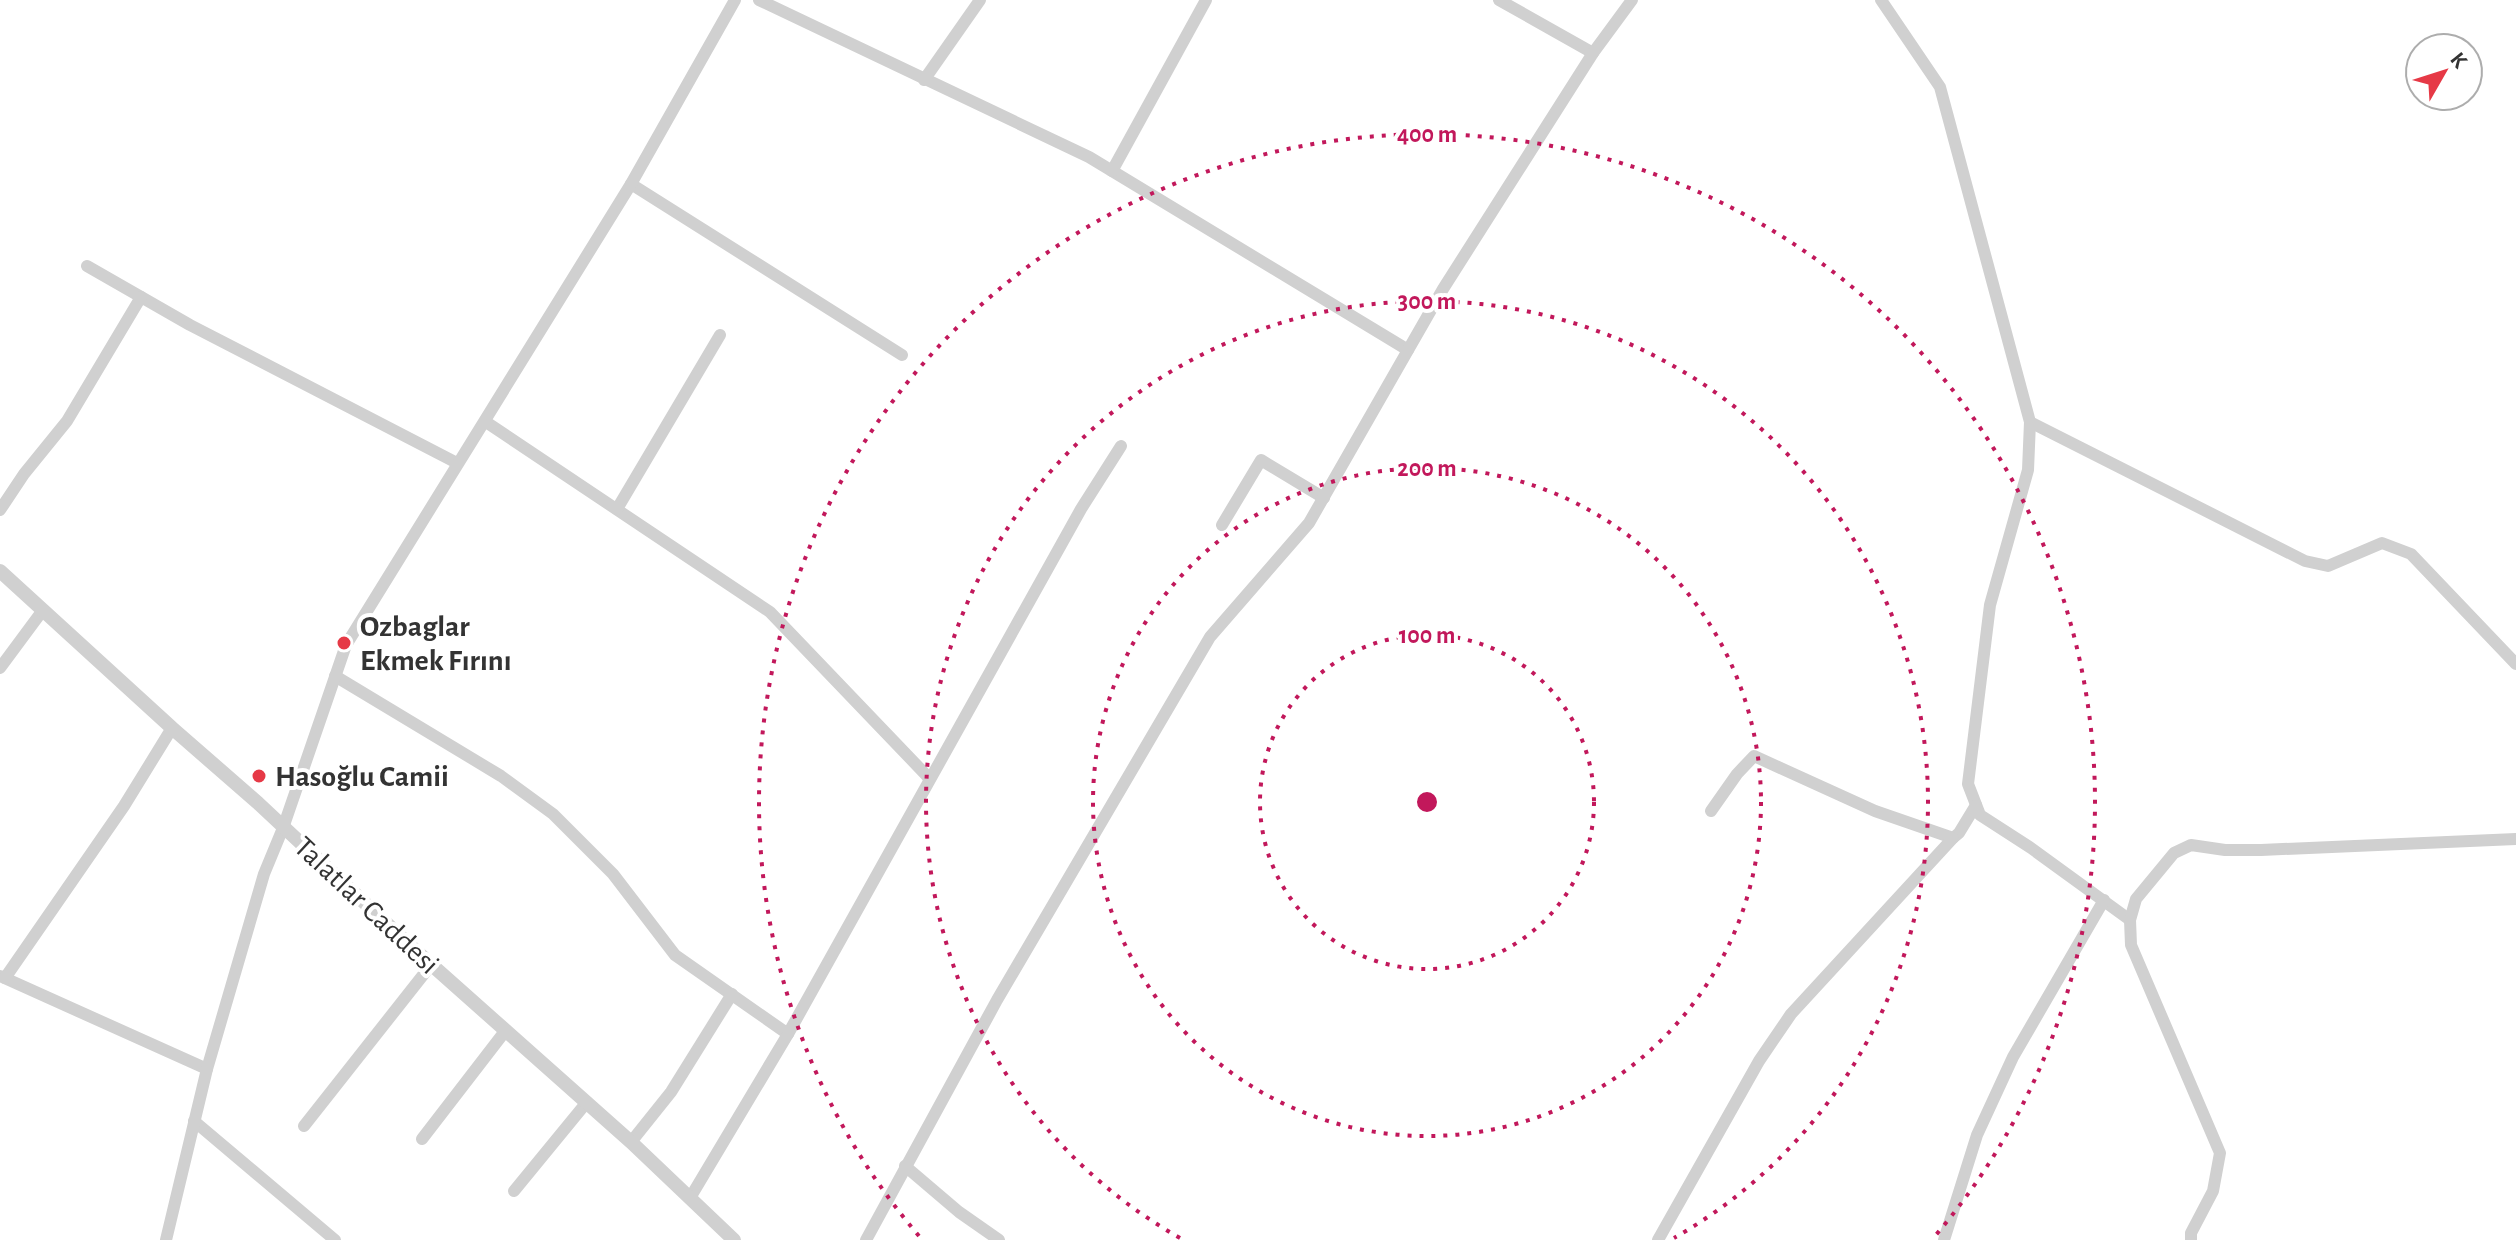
<svg xmlns="http://www.w3.org/2000/svg" width="2516" height="1240" font-family="'Alegreya Sans',sans-serif">
<style>
.lines{fill:none;stroke-linecap:round;stroke-linejoin:round}
.minor{stroke:#d0d0d0;stroke-width:12}
.tertiary{stroke:#d0d0d0;stroke-width:14}
.ring{fill:none;stroke:#c2185b;stroke-width:4;stroke-dasharray:4 8}
.poi-dot{fill:#e63946;stroke:#fff;stroke-width:3}
.labels{text-anchor:middle;stroke-width:8;stroke-linejoin:round;paint-order:stroke}
.poi-label{font-size:30px;font-weight:bold;fill:#333;stroke:#fff;text-anchor:start}
.street-label{font-size:30px;fill:#333;stroke:#fff}
.centre{fill:#c2185b;stroke:#fff;stroke-width:4}
.ring-label{font-size:24px;text-anchor:middle;font-weight:bold;fill:#c2185b;stroke:#fff;stroke-width:8;stroke-linejoin:round;paint-order:stroke}
</style>
<rect width="100%" height="100%" fill="#fff"/>
<g class="lines">
<g class="minor">
<path d="M759 0 1089 157 1408 350"/>
<path d="M1499 0 1593 53"/>
<path d="M1881 0 1940 87 2030 422 2028 470 1990 605 1968 784 1980 815 2031 848 2130 920"/>
<path d="M924 80 980 0"/>
<path d="M1112 171 1206 0"/>
<path d="M631 184 902 355"/>
<path d="M87 266 190 325 457 463"/>
<path d="M486 422 770 612 929 778"/>
<path d="M2030 422 2305 561 2328 566 2382 543 2411 554 2516 664"/>
<path d="M617 509 720 335"/>
<path d="M0 510 24 474 67 421 141 297"/>
<path d="M1222 525 1261 460 1324 498"/>
<path d="M0 668 43 610"/>
<path d="M335 676 501 776 553 814 613 874 675 955 788 1034"/>
<path d="M1711 811 1737 774 1754 756 1875 811 1953 838 1959 833 1976 805"/>
<path d="M0 976 207 1069"/>
<path d="M5 978 124 806 172 728"/>
<path d="M194 1121 335 1240"/>
<path d="M304 1126 431 965"/>
<path d="M422 1139 506 1030"/>
<path d="M631 1142 671 1092 732 994"/>
<path d="M905 1166 959 1212 999 1240"/>
<path d="M514 1191 587 1102"/>
<path d="M690 1198 788 1034 1081 509 1121 446"/>
<path d="M166 1240 207 1069 264 874 283 828 346 645 631 184 735 0"/>
<path d="M866 1240 997 1000 1210 637 1309 523 1443 289 1593 53 1632 0"/>
<path d="M1658 1240 1759 1061 1791 1014 1953 838"/>
<path d="M1944 1240 1977 1135 2013 1057 2104 900"/>
<path d="M2191 1240V1233L2213 1191 2220 1153 2131 945 2130 920 2136 899 2174 853 2191 845 2225 850H2261L2516 839"/>
</g>
<path class="tertiary" d="M0 571 172 728 258 803 415 950 631 1142 734 1240"/>
</g>
<g class="ring">
<circle cx="1427" cy="802" r="167"/>
<circle cx="1427" cy="802" r="334"/>
<path d="M1180 1238A501 501 0 1 1 1674 1238"/>
<path d="M919 1236A668 668 0 1 1 1935 1236"/>
</g>
<g class="poi-dot">
<circle cx="344" cy="643" r="8"/>
<circle cx="259" cy="776" r="8"/>
</g>
<g class="labels">
<g class="poi-label">
<text x="360" y="636">Ozbaglar<tspan x="360" dy="34">Ekmek Fırını</tspan></text>
<text x="275" y="786">Hasoğlu Camii</text>
</g>
<g class="street-label">
<text transform="translate(367 905) rotate(43)" y="10">Talatlar Caddesi</text>
</g>
</g>
<circle cx="1427" cy="802" r="12" class="centre"/>
<g class="ring-label">
<text x="1427" y="142">400 m</text>
<text x="1427" y="309">300 m</text>
<text x="1427" y="476">200 m</text>
<text x="1427" y="643">100 m</text>
</g>
<g transform="translate(2444 72) rotate(51)"><circle r="38" fill="#ffffff" stroke="#adadad" stroke-width="2"/>
<path d="M0-6L14 30L0 20L-14 30Z" fill="#e63946"/>
<text y="-12" font-size="22" font-weight="bold" text-anchor="middle" fill="#333333">K</text>
</g>
</svg>
